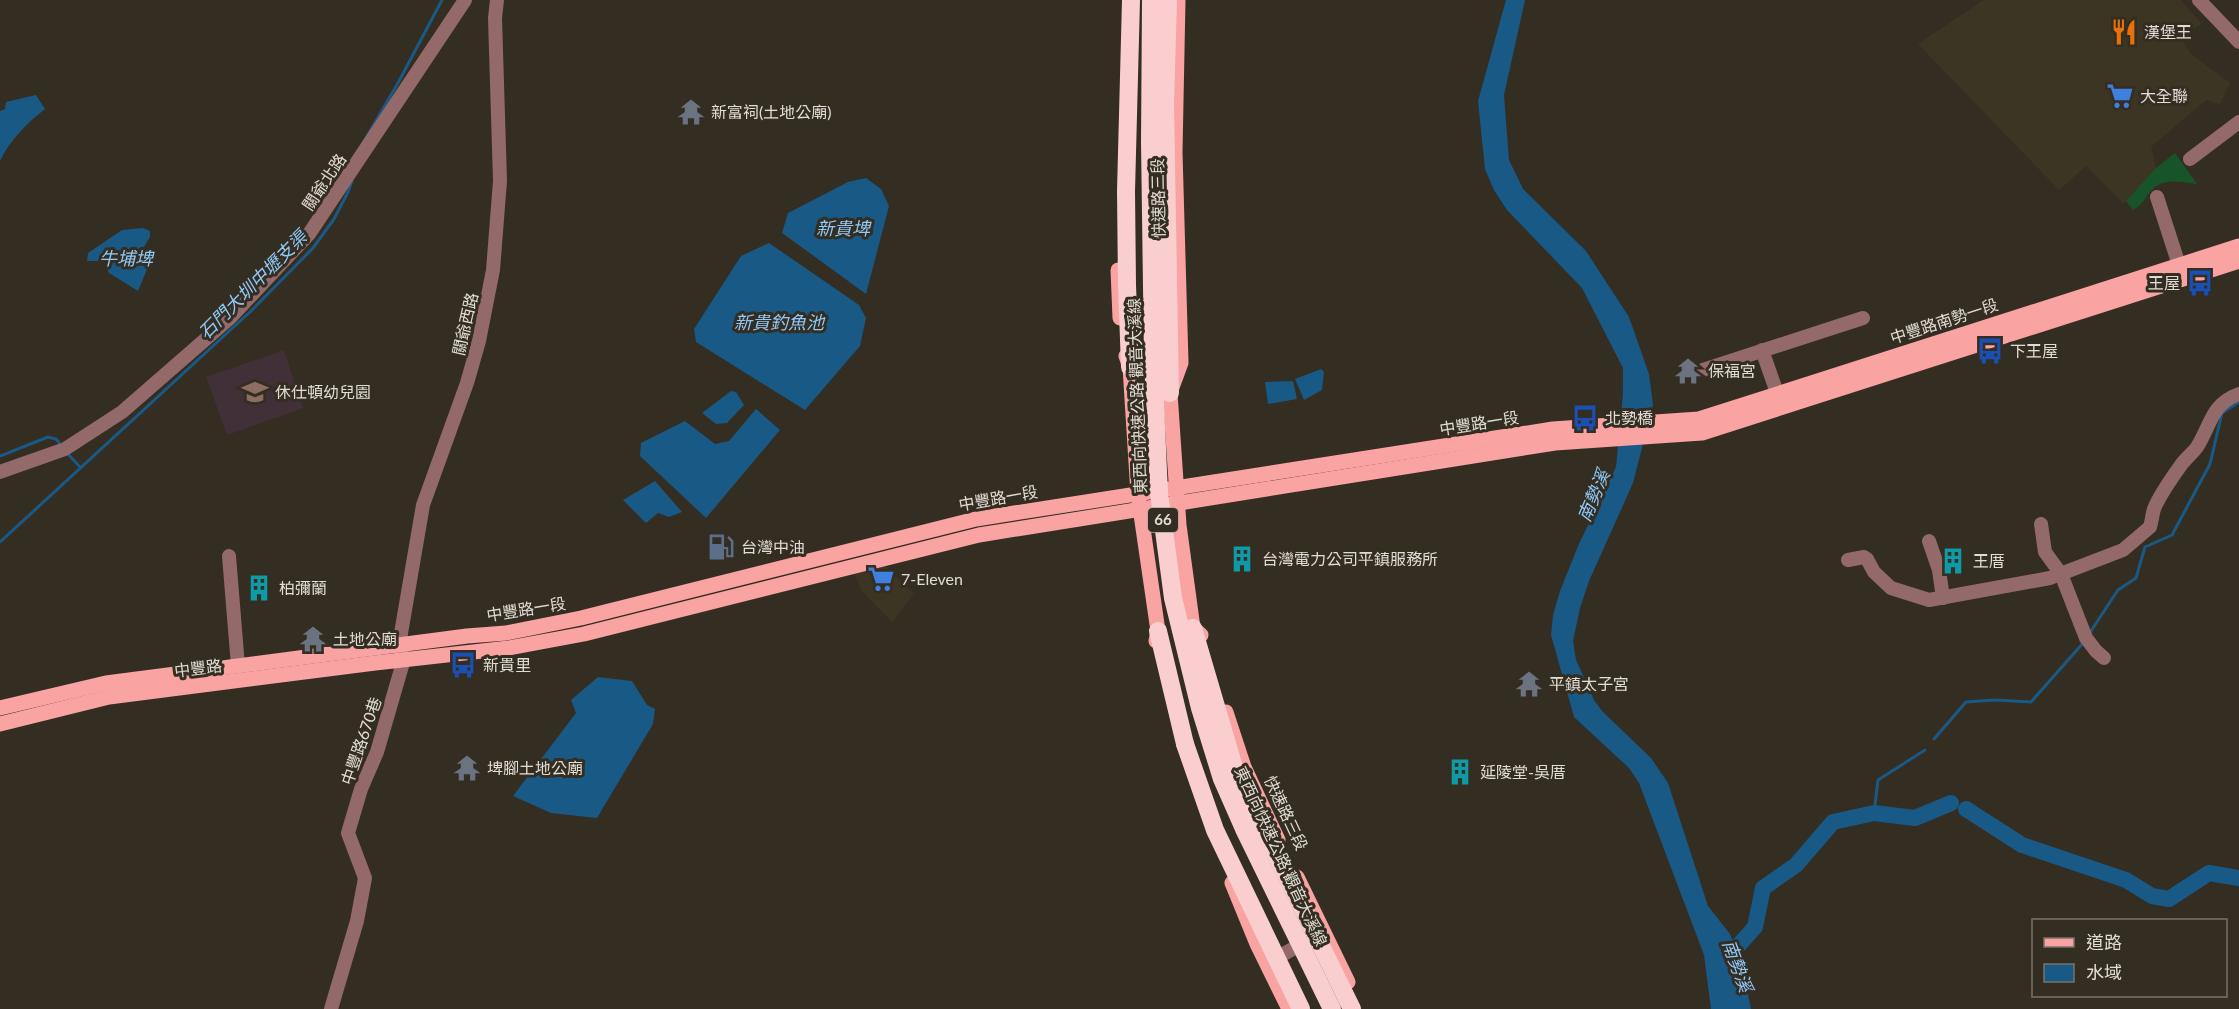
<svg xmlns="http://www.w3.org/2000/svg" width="2239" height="1009" font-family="Lato,'Noto Sans TC',sans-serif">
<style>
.commercial{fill:#3d3524}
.education{fill:#423039}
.green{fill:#185429}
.water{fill:#185986}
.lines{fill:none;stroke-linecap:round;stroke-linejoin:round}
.stream{stroke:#185986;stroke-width:3}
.river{stroke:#185986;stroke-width:16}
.minor{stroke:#946969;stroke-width:14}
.major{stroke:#faa3a3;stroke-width:15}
.highway{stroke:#facece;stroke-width:18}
.highway-bridge{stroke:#facece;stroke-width:18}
.labels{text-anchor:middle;stroke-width:6;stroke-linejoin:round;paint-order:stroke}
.shield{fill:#342d22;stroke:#ada89f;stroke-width:1.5}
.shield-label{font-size:15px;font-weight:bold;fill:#e1dcd5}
.poi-label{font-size:16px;fill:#e1dcd5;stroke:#342d22;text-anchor:start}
.street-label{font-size:16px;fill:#e1dcd5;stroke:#342d22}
.water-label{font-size:18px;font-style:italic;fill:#90cafb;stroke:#342d22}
</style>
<rect width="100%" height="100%" fill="#342d22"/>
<g class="commercial">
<path d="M1984 0H2181L2202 24 2179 35 2191 54 2230 83 2220 104 2206 100 2151 147 2156 168 2124 204 2086 166 2059 190 1918 44Z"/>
<path d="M882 563 914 594 892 622 862 591 853 571Z"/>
</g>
<path class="education" d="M284 350 303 408 227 435 206 377Z"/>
<path class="green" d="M2175 153 2197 184C2181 182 2162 177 2150 192 2144 200 2142 205 2133 210L2126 201 2156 168Z"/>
<g class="water">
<path d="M1506 0H1525L1504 95 1509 160 1523 189 1586 251 1629 317 1649 374 1653 405 1633 483 1589 581 1580 608 1573 641 1576 660 1594 700 1602 711 1651 758 1668 783 1708 906 1730 934 1740 957 1751 1009H1711L1704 955 1639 783 1629 768 1574 717 1551 635 1553 615 1560 591 1578 546 1616 467 1623 393V368L1582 288 1507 210 1494 190 1485 169 1478 101Z"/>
<path d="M36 95 45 109C27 123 10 140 0 161V111L5 109 6 102Z"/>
<path d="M866 178 881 189 889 206 866 294 782 233 788 213 848 182Z"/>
<path d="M143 228 150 231V237L144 247 150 262 138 291 109 273 104 261H87L88 253 122 230Z"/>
<path d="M769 243 859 305 866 318 860 346 805 410 696 342 694 329 741 256Z"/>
<path d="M1321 369 1324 372 1322 390 1304 400 1295 379Z"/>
<path d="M1293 381 1297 399 1268 404 1265 382Z"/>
<path d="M731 391 736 392 744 405 727 423 716 424 702 413Z"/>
<path d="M756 409 780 430 706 518 640 456 641 443 685 421 715 444 729 441Z"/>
<path d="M655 481 682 512 669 517 658 513 646 523 623 500Z"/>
<path d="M598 677 632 681 647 705 655 709 653 724 597 818 551 813 513 796 576 713 571 700Z"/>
</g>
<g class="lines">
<g class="stream">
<path d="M363 143 398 83 442 0"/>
<path d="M67 453 80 467"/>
<path d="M0 456 48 437 56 439 61 445"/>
<path d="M0 542 251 311 313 248 334 219 348 192 352 181"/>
<path d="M2089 634 2118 590 2136 578 2145 547 2172 535 2210 464 2222 413 2239 402"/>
<path d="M1934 739 1966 702 1995 700 2031 702 2084 642"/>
<path d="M1874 813 1878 780 1925 750"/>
</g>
<g class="river">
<path d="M1966 809 2022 845 2126 880 2152 896 2169 899 2209 873 2239 878"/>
<path d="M1720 961 1730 955 1755 927 1763 888 1796 865 1833 822 1874 813 1915 818 1951 803"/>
</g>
<g class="minor">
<path d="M2199 0 2239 42"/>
<path d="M2190 159 2239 122"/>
<path d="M2157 197 2179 265"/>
<path d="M1762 350 1777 393"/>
<path d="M1703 370 1863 318"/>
<path d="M0 472 65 449 122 412 230 318 309 234 465 0"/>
<path d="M2041 524 2045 552 2061 574 2086 638 2096 651 2104 658"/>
<path d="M1929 541 1939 570 1943 598"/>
<path d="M229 556 238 666"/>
<path d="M1848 560 1864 557 1867 559 1874 572 1891 588 1929 600 2050 578 2123 550 2150 527C2152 521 2152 515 2154 509 2160 494 2172 478 2181 465 2186 458 2192 454 2197 447 2211 425 2211 404 2239 394"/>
<path d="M1269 962 1307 941"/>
<path d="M331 1009 357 921 365 878 348 833 361 789 377 752 404 659 399 645 423 505 467 383 479 341 493 270 500 181 495 18 497 0"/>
</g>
<g class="major">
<path d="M1178 0 1175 152 1181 363 1170 393 1179 525 1193 628 1201 635"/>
<path d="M1118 270 1120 318"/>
<path d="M1126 356 1130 367 1138 494 1158 631 1156 641"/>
<path d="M0 708 106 683 467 636 506 633 581 618 976 519 1553 429 1699 419 2239 246"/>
<path d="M1226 712 1244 767 1278 840"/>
<path d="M0 724 109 697 375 663 509 648 584 634 979 535 1555 443 1702 433 2239 261"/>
<path d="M1297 877 1348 982"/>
<path d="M1232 883 1257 944 1289 1009"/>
</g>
<g class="highway">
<path d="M1168 280 1170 393"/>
<path d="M1127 285 1130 367"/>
<path d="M1193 628 1235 771"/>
<path d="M1158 631 1185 744"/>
</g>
<g class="highway-bridge">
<path d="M1151 0 1150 142 1153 360 1159 493 1173 598 1200 708 1222 779 1244 829 1332 1009"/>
<path d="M1168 0 1165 104 1168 280"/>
<path d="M1127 285 1126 191 1131 0"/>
<path d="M1185 744 1215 830 1301 1009"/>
<path d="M1235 771 1352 1009"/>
</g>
</g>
<defs>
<g id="restaurant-bare" transform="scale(2.07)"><path d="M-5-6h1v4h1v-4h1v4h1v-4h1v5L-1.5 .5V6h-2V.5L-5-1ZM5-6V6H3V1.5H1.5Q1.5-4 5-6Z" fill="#e8710a" stroke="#342d22" stroke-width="2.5" paint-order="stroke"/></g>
<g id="supermarket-bare" transform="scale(2.07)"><path d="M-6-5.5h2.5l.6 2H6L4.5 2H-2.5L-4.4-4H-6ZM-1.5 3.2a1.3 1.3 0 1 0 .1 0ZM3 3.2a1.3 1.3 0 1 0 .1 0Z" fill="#3f7fe0" stroke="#342d22" stroke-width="2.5" paint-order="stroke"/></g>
<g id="temple-bare" transform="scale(2.07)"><path d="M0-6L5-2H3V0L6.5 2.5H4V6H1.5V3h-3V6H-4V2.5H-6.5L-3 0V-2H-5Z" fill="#6b7280" stroke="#342d22" stroke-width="2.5" paint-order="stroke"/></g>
<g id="bus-bare" transform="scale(2.07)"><path d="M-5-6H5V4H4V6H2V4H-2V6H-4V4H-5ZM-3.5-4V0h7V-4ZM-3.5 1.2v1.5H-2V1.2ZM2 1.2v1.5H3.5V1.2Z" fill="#1a4fb4" stroke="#342d22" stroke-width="2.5" paint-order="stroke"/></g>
<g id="school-bare" transform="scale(2.07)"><path d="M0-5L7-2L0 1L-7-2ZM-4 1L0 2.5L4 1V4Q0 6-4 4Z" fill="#8d6e63" stroke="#342d22" stroke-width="2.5" paint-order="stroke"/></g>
<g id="fuel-bare" transform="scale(2.07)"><path d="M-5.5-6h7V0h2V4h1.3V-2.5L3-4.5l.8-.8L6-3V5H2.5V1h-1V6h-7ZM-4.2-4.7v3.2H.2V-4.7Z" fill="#5c6f8a" stroke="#342d22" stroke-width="2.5" paint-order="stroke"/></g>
<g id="building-bare" transform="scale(2.07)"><path d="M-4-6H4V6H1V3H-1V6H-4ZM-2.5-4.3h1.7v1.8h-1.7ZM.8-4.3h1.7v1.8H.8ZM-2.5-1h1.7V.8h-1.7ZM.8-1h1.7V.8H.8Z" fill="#0f9aa8" stroke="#342d22" stroke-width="2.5" paint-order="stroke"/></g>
</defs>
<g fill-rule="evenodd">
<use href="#restaurant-bare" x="2124" y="32"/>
<use href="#supermarket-bare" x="2120" y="96"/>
<use href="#temple-bare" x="691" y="112"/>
<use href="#bus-bare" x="2200" y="283"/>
<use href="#bus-bare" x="1990" y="351"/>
<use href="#temple-bare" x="1688" y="371"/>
<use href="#school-bare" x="255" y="392"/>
<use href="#bus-bare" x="1585" y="418"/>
<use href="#fuel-bare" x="721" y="547"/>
<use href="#building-bare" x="1242" y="559"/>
<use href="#building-bare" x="1953" y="561"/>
<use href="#supermarket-bare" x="881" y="579"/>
<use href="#building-bare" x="259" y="588"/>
<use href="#temple-bare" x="313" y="639"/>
<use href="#bus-bare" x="463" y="665"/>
<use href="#temple-bare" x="1529" y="684"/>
<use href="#temple-bare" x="467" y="768"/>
<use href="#building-bare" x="1460" y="772"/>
</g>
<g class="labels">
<rect class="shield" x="1148" y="508" width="30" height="24" rx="4.5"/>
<g class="shield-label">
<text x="1163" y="525">66</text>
</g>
<g class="poi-label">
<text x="2144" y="38">漢堡王</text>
<text x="2140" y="102">大全聯</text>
<text x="711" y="118">新富祠(土地公廟)</text>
<text x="2180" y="289" text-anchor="end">王屋</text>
<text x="2010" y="357">下王屋</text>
<text x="1708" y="377">保福宮</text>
<text x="275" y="398">休仕頓幼兒園</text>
<text x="1605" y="424">北勢橋</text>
<text x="741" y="553">台灣中油</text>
<text x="1262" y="565">台灣電力公司平鎮服務所</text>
<text x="1973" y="567">王厝</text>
<text x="901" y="585">7-Eleven</text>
<text x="279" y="594">柏彌蘭</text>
<text x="333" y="645">土地公廟</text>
<text x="483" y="671">新貴里</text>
<text x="1549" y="690">平鎮太子宮</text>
<text x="487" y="774">埤腳土地公廟</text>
<text x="1480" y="778">延陵堂-吳厝</text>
</g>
<g class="street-label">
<text transform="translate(324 182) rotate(-56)" y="6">關爺北路</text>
<text transform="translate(1158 198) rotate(-91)" y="6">快速路三段</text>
<text transform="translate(1944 321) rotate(-18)" y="6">中豐路南勢一段</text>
<text transform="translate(465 324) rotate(-77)" y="6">關爺西路</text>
<text transform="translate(1137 396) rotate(-92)" y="6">東西向快速公路 觀音大溪線</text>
<text transform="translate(1479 423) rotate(-9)" y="6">中豐路一段</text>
<text transform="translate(998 498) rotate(-10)" y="6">中豐路一段</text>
<text transform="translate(526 609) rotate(-9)" y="6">中豐路一段</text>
<text transform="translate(198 668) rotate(-7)" y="6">中豐路</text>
<text transform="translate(361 741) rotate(-71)" y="6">中豐路670巷</text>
<text transform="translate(1286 813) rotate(65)" y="6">快速路三段</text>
<text transform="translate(1281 856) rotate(65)" y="6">東西向快速公路 觀音大溪線</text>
</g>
<g class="water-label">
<text x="843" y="235">新貴埤</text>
<text x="126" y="265">牛埔埤</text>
<text transform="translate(253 285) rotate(-45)" y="6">石門大圳中壢支渠</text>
<text x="779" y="329">新貴釣魚池</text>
<text transform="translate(1594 496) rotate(-67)" y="6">南勢溪</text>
<text transform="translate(1737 966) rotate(70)" y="6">南勢溪</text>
</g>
</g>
<rect x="2032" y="919" width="195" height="78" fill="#342d22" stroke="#79736a" stroke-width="1.5"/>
<rect x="2044" y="938" width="30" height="9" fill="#faa3a3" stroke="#79736a" stroke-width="1.5"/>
<text x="2086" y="949" font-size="18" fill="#e1dcd5">道路</text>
<rect x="2044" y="964" width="30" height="18" fill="#185986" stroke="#79736a" stroke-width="1.5"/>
<text x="2086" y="979" font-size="18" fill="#e1dcd5">水域</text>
</svg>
